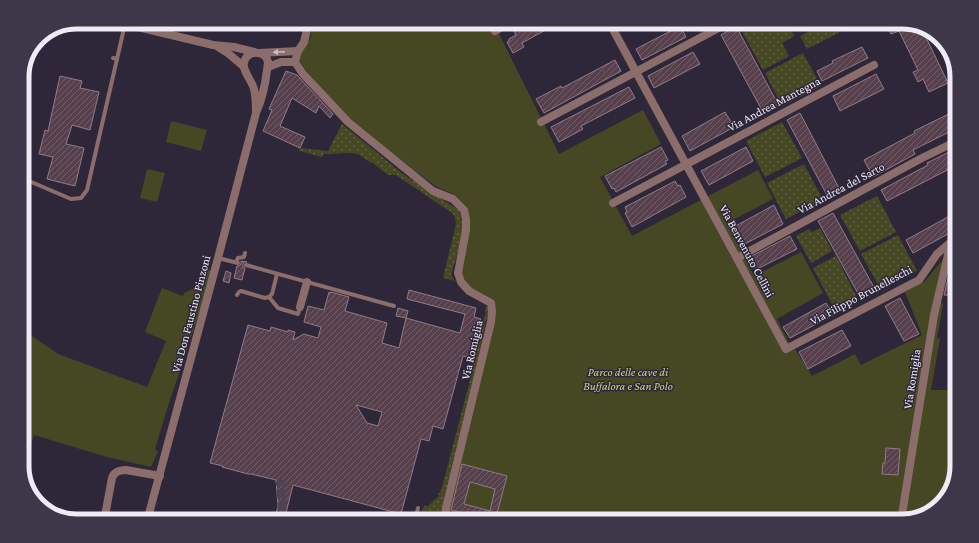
<svg xmlns="http://www.w3.org/2000/svg" width="979" height="543" font-family="'Crimson Pro',serif">
<style>
.grass{fill:url(#grass-dots)}
.green{fill:#454822}
.building{fill:url(#building-hatch);stroke:#927b88;fill-rule:evenodd}
.lines{fill:none;stroke-linecap:round;stroke-linejoin:round}
.street-tunnel{stroke:#4b4456;stroke-width:8;stroke-dasharray:8 4;stroke-linecap:butt}
.lane{stroke:#8b6d6b;stroke-width:4}
.street{stroke:#8b6d6b;stroke-width:8}
.oneway{fill:#cbbec5}
.labels{text-anchor:middle;stroke-width:3;stroke-linejoin:round;paint-order:stroke}
.street-label{font-size:12px;fill:#eeeaf6;stroke:#2e273a}
.park-label{font-size:12px;font-style:italic;fill:#cbd37a;stroke:#2e273a}
.rim{fill:none;stroke:#eeeaf6;stroke-width:5}
</style>
<defs>
<pattern id="grass-dots" width="8" height="8" patternUnits="userSpaceOnUse"><rect width="8" height="8" fill="#454822"/><path d="M2 2h.1M6 6h.1" fill="none" stroke="#606343" stroke-width="1.8" stroke-linecap="round"/></pattern>
<pattern id="building-hatch" width="6" height="6" patternUnits="userSpaceOnUse"><rect width="6" height="6" fill="#55404c"/><path d="M-1 1l2-2M0 6l6-6M5 7l2-2" fill="none" stroke="#6e5c66"/></pattern>
</defs>
<rect width="100%" height="100%" fill="#2e273a"/>
<g class="grass">
<path d="M746 22H787L794 36 782 43 789 56 763 70 739 26Z"/>
<path d="M828 22H847L850 27 807 49 800 36Z"/>
<path d="M803 53 821 86 782 106 765 73Z"/>
<path d="M782 122 802 158 765 177 746 141Z"/>
<path d="M342 124 403 174 459 210C468 229 456 256 451 275L455 281 443 278 456 224 455 217 452 213 396 175H388L373 163 368 161 358 154 351 153 324 154 322 157 299 151 300 148 328 151Z"/>
<path d="M804 164 823 200 786 219 767 183Z"/>
<path d="M877 196 896 232 860 251 840 215Z"/>
<path d="M820 228 832 251 811 263 796 236 809 229 812 232Z"/>
<path d="M898 235 917 271 881 290 861 254Z"/>
<path d="M836 256 856 296 849 300 850 303 835 310 813 268Z"/>
<path d="M486 306 488 308V311C481 344 475 378 466 410 457 447 446 483 441 521H419L421 512 425 505 427 507 439 496 438 494 441 491 473 369V365L470 360 485 315Z"/>
</g>
<g class="green">
<path d="M314 22H493L559 154 643 110 661 144 600 177 632 236 758 170 773 199 727 223 754 276 801 252 823 293 777 319 791 346 793 350 795 349 812 376 855 354 861 365 922 335 905 292 925 281 949 252 938 297 943 305 937 338 940 339 931 390H957V466L950 493 929 513 902 521H446L492 299 471 288 464 281 462 273 469 231 470 219 466 206 455 195 435 186 350 121 306 71 300 61 301 51 310 39Z"/>
<path d="M171 121 207 130 201 151 166 142Z"/>
<path d="M147 169 165 173 157 202 140 198Z"/>
<path d="M205 269 213 271 168 406 155 449 158 451 151 467 107 457 34 435 22 470V329L58 354 147 387 166 341 145 332 162 288 183 296 184 293 199 286Z"/>
</g>
<g class="building">
<path d="M531 22H560L522 43 524 47 513 53 507 42 509 41V39L516 35 514 31Z"/>
<path d="M696 22H718L701 31Z"/>
<path d="M885 22H902L921 27 948 83 929 92 923 79 918 82 913 72 918 70 899 31 891 34Z"/>
<path d="M680 26 686 37 642 60 636 49Z"/>
<path d="M736 26 779 106 764 114 721 35Z"/>
<path d="M862 47 868 58 822 81 817 71 833 63 832 61Z"/>
<path d="M693 52 700 64 654 88 648 76Z"/>
<path d="M31 55 33 56 25 94H22V74Z"/>
<path d="M615 60 621 71 544 113 536 99 561 86 562 88Z"/>
<path d="M286 71 297 75 333 114 330 118 319 106 316 113 292 98 280 126 305 137 300 148 263 131 272 110 269 109Z"/>
<path d="M876 74 884 89 840 111 833 96Z"/>
<path d="M60 76 82 81 80 88 99 92 90 130 72 125 66 144 84 148 75 186 47 179 53 157 39 154 45 130 48 131Z"/>
<path d="M629 87 635 98 581 126 583 129 559 142 551 127Z"/>
<path d="M957 110V128L913 150 915 154 873 177 864 160 915 133 914 131Z"/>
<path d="M725 112 734 127 690 151 682 136Z"/>
<path d="M800 113 841 192 829 199 787 120Z"/>
<path d="M661 147 668 160 665 161 667 164 616 192 614 188 612 189 605 176Z"/>
<path d="M746 147 753 161 709 185 701 171Z"/>
<path d="M957 148V165L887 201 881 190 928 165 927 163Z"/>
<path d="M675 181 678 186 680 185 686 197 632 227 625 213 627 212 625 207Z"/>
<path d="M774 205 783 224 741 246 732 228Z"/>
<path d="M957 212V229L913 253 906 240Z"/>
<path d="M833 213 876 291 861 299 818 221Z"/>
<path d="M790 236 797 249 755 270 748 258Z"/>
<path d="M956 245H957V276L954 288H957V295H944Z"/>
<path d="M241 261 247 262H244L243 264V267L245 268 242 280 234 278 237 266H239L241 264Z"/>
<path d="M226 271 231 273 229 283 223 281Z"/>
<path d="M409 290 476 308 474 317 481 319 471 358 463 356 443 429 433 426 429 441 421 439 401 514 293 485 284 521H274L278 506 276 480 251 474H248L222 467 223 466 210 463 248 325 270 331 271 327 288 332V330L295 332 293 340 304 334 318 338 321 327 304 322 308 306 324 310 329 292 330 293 331 292 349 297 345 311 387 323 382 343 399 348 406 318 460 333 465 314 407 299ZM356 405 382 412 378 426 367 423Z"/>
<path d="M900 298 919 334 904 341 885 306Z"/>
<path d="M826 303 833 315 790 338 783 327Z"/>
<path d="M398 308 408 311 406 318 396 316Z"/>
<path d="M842 330 851 346 808 369 799 352Z"/>
<path d="M886 448 900 449 898 475 882 474 883 463H885Z"/>
<path d="M462 464 507 476 495 521H492L451 510ZM470 482 495 489 490 511 464 504Z"/>
</g>
<g class="lines">
<path class="street-tunnel" d="M278 521 282 506 280 484 279 481"/>
<g class="lane">
<path d="M113 58 117 59 125 24"/>
<path d="M22 178 71 199 81 198 87 190 117 59"/>
<path d="M218 258 238 263"/>
<path d="M236 262 238 258 244 257 245 253"/>
<path d="M246 265 394 306"/>
<path d="M237 295 239 292 241 291 265 298 269 297 272 294 277 274"/>
<path d="M269 297 278 308 298 314 300 307"/>
<path d="M415 521 418 508"/>
</g>
<g class="street">
<path d="M117 22 213 45 234 47 254 52"/>
<path d="M309 22 304 42 298 51 295 62 303 74 348 122 433 191 453 199 464 210 466 219V230L458 273 461 282 469 291 491 303 492 311 491 322 446 508 445 521"/>
<path d="M609 22 786 349 919 280 937 254 951 242 957 238"/>
<path d="M495 31 511 22"/>
<path d="M218 47 229 54 243 66"/>
<path d="M259 53 298 51"/>
<path d="M268 67 281 62H295"/>
<path d="M541 122 730 22"/>
<path d="M613 203 874 65"/>
<path d="M737 258 922 158 957 141"/>
<path d="M300 307 307 282"/>
<path d="M104 521 112 478C114 472 119 470 126 470L160 476"/>
<path d="M147 521 218 258 256 113C260 104 263 94 265 83 266 79 266 75 267 71 267 68 268 65 268 62 265 49 246 50 244 63 242 70 252 81 254 89 256 97 256 105 256 113"/>
<path d="M901 521 934 315 951 242"/>
</g>
</g>
<defs><path id="oneway-solid" d="M-6-.8H1V-3.2L6.5 0L1 3.2V.8H-6Z"/></defs>
<use class="oneway" href="#oneway-solid" transform="translate(279 52) rotate(177)"/>
<g class="labels">
<g class="street-label">
<text transform="translate(774 104) rotate(-28)" y="4">Via Andrea Mantegna</text>
<text transform="translate(841 188) rotate(-28)" y="4">Via Andrea del Sarto</text>
<text transform="translate(747 251) rotate(62)" y="4">Via Benvenuto Cellini</text>
<text transform="translate(861 295) rotate(-28)" y="4">Via Filippo Brunelleschi</text>
<text transform="translate(191 314) rotate(-75)" y="4">Via Don Faustino Pinzoni</text>
<text transform="translate(472 350) rotate(-77)" y="4">Via Romiglia</text>
<text transform="translate(912 379) rotate(-81)" y="4">Via Romiglia</text>
</g>
<g class="park-label">
<text x="628" y="376">Parco delle cave di<tspan x="628" dy="14">Buffalora e San Polo</tspan></text>
</g>
</g>
<path d="M0 0H979V543H0ZM77 29H902A48 48 0 0 1 950 77V466A48 48 0 0 1 902 514H77A48 48 0 0 1 29 466V77A48 48 0 0 1 77 29Z" fill="#3d3749" fill-rule="evenodd"/>
<path class="rim" d="M77 29H902A48 48 0 0 1 950 77V466A48 48 0 0 1 902 514H77A48 48 0 0 1 29 466V77A48 48 0 0 1 77 29Z"/>
</svg>
